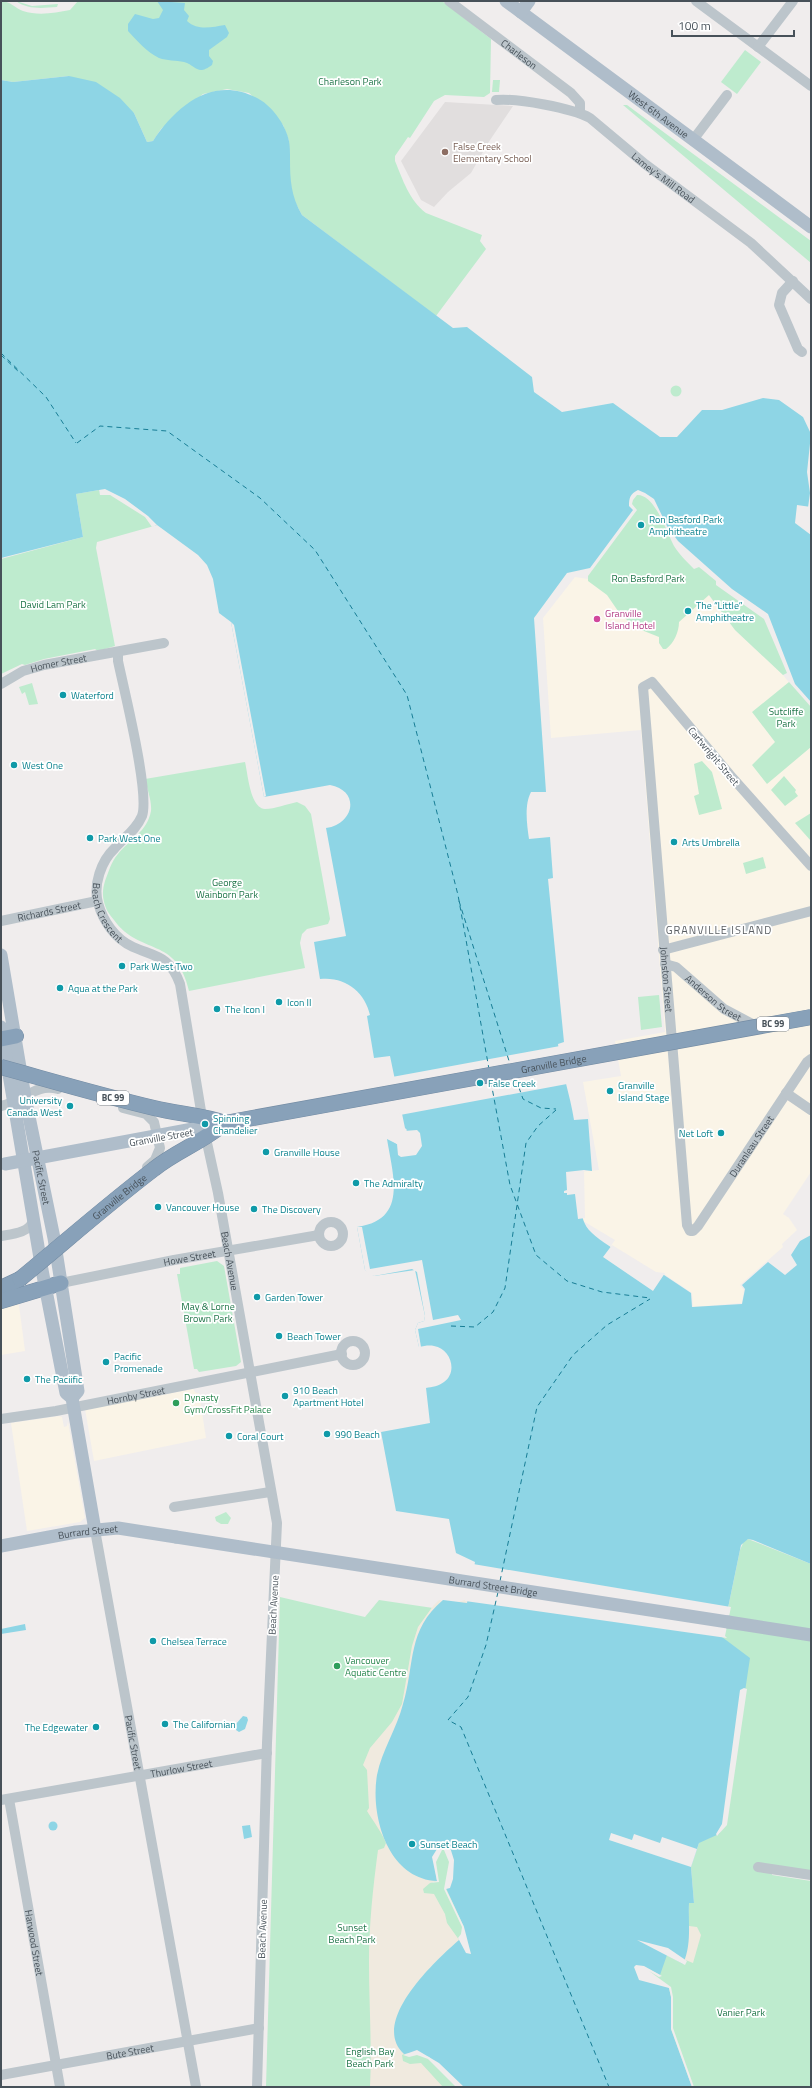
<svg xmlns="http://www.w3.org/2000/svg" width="812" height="2088" font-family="'Titillium Web',sans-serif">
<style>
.commercial{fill:#faf4e7}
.education{fill:#e1dede}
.green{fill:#beebce}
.sand{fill:#f0eadf}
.water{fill:#8ed5e5}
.pier{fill:#f0eded}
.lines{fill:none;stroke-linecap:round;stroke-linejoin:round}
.ferry{stroke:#177d95;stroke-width:1;stroke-dasharray:5 4;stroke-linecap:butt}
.highway-casing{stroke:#748ca4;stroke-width:16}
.minor{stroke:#bcc5cb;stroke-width:10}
.major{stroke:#afbdca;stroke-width:13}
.highway{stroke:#88a1b9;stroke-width:15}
.highway-bridge-casing{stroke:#748ca4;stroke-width:16;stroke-linecap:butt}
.major-bridge{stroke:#afbdca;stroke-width:13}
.highway-bridge{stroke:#88a1b9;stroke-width:15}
.education-dot{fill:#8d6e63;stroke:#fff;stroke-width:1.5}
.culture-dot{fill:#0f9aa8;stroke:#fff;stroke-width:1.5}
.hotel-dot{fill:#d1479c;stroke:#fff;stroke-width:1.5}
.leisure-dot{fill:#2e9e5b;stroke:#fff;stroke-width:1.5}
.labels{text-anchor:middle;stroke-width:3.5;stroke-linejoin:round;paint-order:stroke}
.shield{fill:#fff;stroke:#7e858b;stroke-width:1}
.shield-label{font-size:9px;font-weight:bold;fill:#475159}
.street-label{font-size:10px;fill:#475159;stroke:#fff}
.park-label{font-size:10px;fill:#1d7447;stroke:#fff}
.education-label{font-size:10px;fill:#785e54;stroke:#fff;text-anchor:start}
.culture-label{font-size:10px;fill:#0d838f;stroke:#fff;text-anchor:start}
.hotel-label{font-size:10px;fill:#b23c85;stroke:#fff;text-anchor:start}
.leisure-label{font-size:10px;fill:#27864d;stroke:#fff;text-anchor:start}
.neighbourhood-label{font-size:11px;letter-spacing:1px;fill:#5a5e62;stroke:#fff}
</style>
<rect width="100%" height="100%" fill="#f0eded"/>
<g class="commercial">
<path d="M575 577 588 579 611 594 707 593 735 630 783 675 811 710V1172L783 1214 789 1218 797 1230 782 1244 783 1247 740 1285 744 1290 742 1303 693 1307 692 1293 664 1274 653 1291 603 1257 615 1240 578 1218 577 1172 599 1170 583 1082 621 1076 615 1041 665 1032 641 730 551 738 543 618Z"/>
<path d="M18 1298 25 1351 1 1355V1302Z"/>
<path d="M193 1389 196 1393H199L206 1438 94 1461 85 1409Z"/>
<path d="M59 1416 62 1417 64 1427 67 1426 68 1422 85 1518 80 1522 27 1531 11 1423Z"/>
</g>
<path class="education" d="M445 102 513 106 488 143 471 173 448 192 434 207 421 200 401 161Z"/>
<g class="green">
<path d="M1 1C10 1 15 8 23 11 38 16 55 13 70 10L78 1H442L491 39 490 93 484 97 445 95 434 101 410 138 408 137 395 156V161C403 180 409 200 426 213L482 235 480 241 486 249 436 316 302 215 295 202 290 186 289 141 283 125 249 93 227 89 203 94 161 129 153 141 147 142 134 113 69 76 13 82 1 80Z"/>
<path d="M16 1 32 6 58 4 57 7C43 8 28 10 16 1Z"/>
<path d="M745 50 761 62 737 94 721 82Z"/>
<path d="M493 80H500L499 92H492Z"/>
<path d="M623 105H627L811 241V263Z"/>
<circle cx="676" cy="391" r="5.5"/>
<path d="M99 490C119 496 141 510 154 526L97 542 96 548 115 646 98 651 95 649 44 659 25 665 22 664 1 674V559L83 537 76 494Z"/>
<path d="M637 495C655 494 667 533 674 546 679 554 687 562 694 569L699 567 716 581V585L764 619 787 673 783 675 735 630 709 595 679 622C679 632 674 643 666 649H663L659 643V637L634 627 618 611 607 595 588 581V576L637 510 632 504 633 500Z"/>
<path d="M789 682 811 707V747L767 784 752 765 775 742 752 712Z"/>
<path d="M32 683 38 704 29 705 25 692 22 694 19 687Z"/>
<path d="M702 761 712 772 722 809 699 815 694 796 699 794 694 764Z"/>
<path d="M245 762C248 774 250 808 265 809 275 809 287 804 297 802L305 806 311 814 330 919 328 924 307 929 302 934 300 943 305 968 189 991C177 936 140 956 114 920 109 914 106 910 104 902 102 894 103 888 105 881 109 871 111 862 118 854 130 839 147 832 151 811 152 801 147 789 145 779Z"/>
<path d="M784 776 796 790 795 792 798 796 785 806 771 790Z"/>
<path d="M811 813V841L795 823Z"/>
<path d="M763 857 766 868 746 874 743 863Z"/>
<path d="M659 995 662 1027 641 1030 638 997Z"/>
<path d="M217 1261 224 1266 241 1362 236 1366 199 1372 197 1369H194L177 1274H180V1268Z"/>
<path d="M226 1512 231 1518 228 1524H221L216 1521 215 1517Z"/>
<path d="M748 1539 811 1564V1871L771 1865 772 1875 811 1881V2087H692L647 1970 690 1935 688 1924 689 1903H694L691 1867 699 1843 722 1637 740 1550 744 1541Z"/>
<path d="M280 1597 365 1617 379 1600 433 1608 434 1866 440 1849 447 1850 464 1927 463 1934 417 2053 429 2057 459 2087H266Z"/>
</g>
<g class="sand">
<path d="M468 1599 432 1857 437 1881 430 1883 423 1889 424 1893 434 1894 445 1914 447 1923 462 1944 430 2056 404 2054 402 2055 403 2061 410 2064 421 2063 443 2087H370C372 2045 369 2004 369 1962 369 1925 373 1887 378 1850L384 1848 386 1843C381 1831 373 1821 367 1811L369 1808 367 1770 363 1765 370 1748 392 1722 402 1704 412 1646 418 1627 433 1606 439 1600 451 1604Z"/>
<path d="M642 1920 697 1927 701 1935 693 1963 683 1959Z"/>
</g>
<g class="water">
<path d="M157 1 185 3 184 10 189 16 187 21C198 31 212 27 225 25L229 33 227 37 209 50V56L213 61 212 65C197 76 197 66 184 62 176 60 167 61 159 58 147 52 137 41 128 31V24L135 14 153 19 159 18 163 10Z"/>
<path d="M69 76 96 82 120 98 134 113 147 142 153 141C178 103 217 73 262 101 274 109 286 126 289 141 290 146 290 153 290 159 290 180 291 196 302 215L453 328 467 327 532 377 534 392 562 412 613 403 660 437H677L702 410H722L763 398 779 400 803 417 811 434 807 472 810 493 807 515 811 522V702L795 684 768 614 732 589 678 541 667 526 654 499 645 493 638 490C630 494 629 498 629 506L633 510 590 568 567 573 534 618 546 792H531C524 805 527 825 529 839L550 837 553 878 548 879 564 1042 558 1044C561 1070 570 1094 574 1120L588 1119 592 1171 584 1170 581 1174C581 1190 578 1209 585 1224 591 1239 640 1264 656 1274L664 1275 691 1293 692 1307 742 1304 745 1289 742 1285 768 1262 785 1275 797 1265 791 1255 800 1241 811 1235V1564L753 1540 748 1539 741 1545 722 1637 750 1658 725 1825 719 1834 699 1843 691 1867 694 1903H689C688 1924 692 1944 683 1964L667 1955 660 1975 649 1969 647 1970 669 1988 671 1997V2029L692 2087H459L429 2057 417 2053 404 2054C369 2022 436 1960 459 1940L463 1934 464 1927 446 1888 449 1876V1852L442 1848 434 1861 437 1881C388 1879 370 1816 377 1775 382 1750 397 1728 403 1704 415 1663 407 1630 443 1600L467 1603 475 1562 456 1553 449 1519 396 1511 381 1432 430 1423 426 1388C432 1387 439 1386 444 1382 458 1372 451 1349 434 1346 429 1345 424 1346 419 1347L415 1330 418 1323 424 1321 425 1316 415 1270 374 1276 365 1270 357 1227C408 1220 393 1176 387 1139L397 1144 407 1130 405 1128 390 1056 374 1058 367 1016 370 1015C365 992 345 976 320 979L314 942 346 936 326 828C354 824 361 791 330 785L264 797 231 622 219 613 213 579 207 565 198 555 157 525 154 526C142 511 119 494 100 493L99 490 76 494 83 537 1 558V80L13 82Z"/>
<path d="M25 1624 26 1630 1 1634V1629Z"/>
<path d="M243 1716 247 1717 248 1720 245 1729 239 1732 236 1730 235 1725Z"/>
<circle cx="53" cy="1826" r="4.5"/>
<path d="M250 1825 252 1837 244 1839 242 1826Z"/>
</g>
<g class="pier">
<path d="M105 489 125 499 148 516 157 525 152 527 145 517 110 495H100L99 490Z"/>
<path d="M797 505 811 507 809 514 811 518V535L795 523Z"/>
<path d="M231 622 234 625 266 796 264 797Z"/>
<path d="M560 1046 567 1084 400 1115 392 1077Z"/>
<path d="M417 1130 420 1133 422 1146 416 1155 401 1157 398 1155 397 1144 391 1140 392 1138 396 1141 404 1131Z"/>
<path d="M584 1170 585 1218 578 1219 575 1194 567 1195V1193H564V1191L567 1190 566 1172Z"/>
<path d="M357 1227H362L370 1269 422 1260 433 1320 458 1315 461 1320 418 1329 421 1347H419L415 1330 418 1323 424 1321 425 1316 417 1272 412 1269 374 1276 368 1274 365 1270Z"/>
<path d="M612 1245 656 1272 665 1273 653 1291 603 1257Z"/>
<path d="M473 1564 731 1607 725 1636 727 1638 465 1601Z"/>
<path d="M744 1688 747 1689 727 1825 717 1836 716 1834 722 1824 740 1690Z"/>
<path d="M611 1833 632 1840 634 1834 660 1843 662 1837 697 1849 691 1867 609 1840Z"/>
<path d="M442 1841 449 1844 454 1860 453 1879 450 1888 446 1889 464 1927 471 1954 466 1953 458 1938 461 1934 462 1927 444 1889 449 1862 444 1850H442L436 1862 439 1882 430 1883 437 1881 432 1857Z"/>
<path d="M637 1940 668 1948 687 1961 685 1965Z"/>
<path d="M636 1965 644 1966 662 1976 659 1977 649 1971 671 1987 673 1997V2028L694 2087H692L671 2029V1997L669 1988 639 1980 634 1967Z"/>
<path d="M417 2050 439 2063 464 2087H456L428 2059 417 2055 409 2057 403 2055Z"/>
</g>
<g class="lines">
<g class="ferry">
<path d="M1 353 46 397 76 443"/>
<path d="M1 355 20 373"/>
<path d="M77 443 100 426 167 431 260 498 315 550 407 695 458 895 489 1069"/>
<path d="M459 901 510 1064"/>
<path d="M516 1079 523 1099 541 1108 556 1109"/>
<path d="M491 1082 510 1185 536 1255 567 1281 602 1292 650 1298"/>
<path d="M451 1326 475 1327 493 1312 505 1288 526 1143 538 1126 556 1110"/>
<path d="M500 1581 537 1407 573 1355 607 1325 650 1299"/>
<path d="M498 1592 486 1645 468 1697 448 1720 461 1727 609 2087"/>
</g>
<g class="highway-casing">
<g id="highway">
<path d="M1 1039 16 1036"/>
<path d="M1 1288 20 1279"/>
<path d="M1 1301 61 1283"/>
</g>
</g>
<g class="minor">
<path id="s1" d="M449 1 571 93 580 103V113"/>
<path d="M696 1 811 86"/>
<path d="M758 47 793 1"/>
<path id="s2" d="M496 100C517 98 572 108 590 118L645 164 751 243 811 299"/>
<path d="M693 140 727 95"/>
<path d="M793 281 782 293 779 305 798 349 802 352"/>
<path id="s3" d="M118 652V661C124 690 150 793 142 816 136 830 125 837 115 848 101 861 93 885 98 903 103 921 115 939 133 947 156 957 170 956 180 984L204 1129 218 1193 277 1523 267 1743 257 2087"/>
<path id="s4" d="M1 684 23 671 44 665 164 643"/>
<path id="s5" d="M811 866 730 775 652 682 643 687 687 1225 690 1231H693L698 1226 807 1062 811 1059"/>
<path id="s6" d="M1 921 97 901"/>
<path d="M663 950 811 911"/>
<path id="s7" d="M665 964 676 967 724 1009 758 1027"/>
<path d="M786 1093 811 1110"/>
<path d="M1 1106C25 1101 35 1083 58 1089"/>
<path d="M123 1108 146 1114 154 1122 160 1148 155 1160 147 1167"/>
<circle cx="331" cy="1234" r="12"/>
<path d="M1 1236C12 1234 29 1233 33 1221"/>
<path id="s8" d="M61 1283 174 1260 319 1235"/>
<circle cx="353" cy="1353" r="12"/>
<path id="s9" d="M1 1419 56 1411 342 1354"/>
<path d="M174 1507 270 1492"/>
<path id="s10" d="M95 1530 196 2087"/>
<path id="s11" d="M9 1799 60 2087"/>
<path id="s12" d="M1 1800 267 1753"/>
<path d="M758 1867 811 1875"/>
<path id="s13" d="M1 2075 259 2028"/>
</g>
<g class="major">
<path id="s14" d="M506 1 811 227"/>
<path d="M521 12 529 1"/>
<path id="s15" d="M1 955 25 1097 54 1238 78 1391 72 1398"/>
<path d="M1 1027 42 1270 66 1393 72 1398 95 1530"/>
<path id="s16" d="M1 1546 76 1532 118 1528 176 1537"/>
<path d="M728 1622 811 1635"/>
</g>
<use href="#highway" class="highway"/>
<g class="highway-bridge-casing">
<g id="highway-bridge">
<path d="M1 1067C52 1081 103 1096 154 1108 178 1114 202 1115 225 1123"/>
<path id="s18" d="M20 1279C65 1242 108 1204 154 1169 176 1151 203 1142 225 1123L811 1017"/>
</g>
</g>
<g class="major-bridge">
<path d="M5 1164 225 1123"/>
<path id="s17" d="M176 1537 728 1622"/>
</g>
<use href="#highway-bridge" class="highway-bridge"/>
</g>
<circle class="education-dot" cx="445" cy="152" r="4"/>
<g class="culture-dot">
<circle cx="641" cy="525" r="4"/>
<circle cx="688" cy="611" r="4"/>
<circle cx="63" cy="695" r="4"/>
<circle cx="14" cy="765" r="4"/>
<circle cx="90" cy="838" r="4"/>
<circle cx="674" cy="842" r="4"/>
<circle cx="122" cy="966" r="4"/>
<circle cx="60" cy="988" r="4"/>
<circle cx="279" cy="1002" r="4"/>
<circle cx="217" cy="1009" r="4"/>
<circle cx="480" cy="1083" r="4"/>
<circle cx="610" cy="1091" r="4"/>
<circle cx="70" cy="1106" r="4"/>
<circle cx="205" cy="1124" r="4"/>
<circle cx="721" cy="1133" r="4"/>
<circle cx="266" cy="1152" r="4"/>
<circle cx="356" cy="1183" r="4"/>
<circle cx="158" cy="1207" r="4"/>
<circle cx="254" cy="1209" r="4"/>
<circle cx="257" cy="1297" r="4"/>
<circle cx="279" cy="1336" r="4"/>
<circle cx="106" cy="1362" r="4"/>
<circle cx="27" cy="1379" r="4"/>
<circle cx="285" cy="1396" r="4"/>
<circle cx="327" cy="1434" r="4"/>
<circle cx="229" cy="1436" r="4"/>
<circle cx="153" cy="1641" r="4"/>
<circle cx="165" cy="1724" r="4"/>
<circle cx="96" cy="1727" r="4"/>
<circle cx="412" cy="1844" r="4"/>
</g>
<circle class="hotel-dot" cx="597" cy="619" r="4"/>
<g class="leisure-dot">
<circle cx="176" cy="1403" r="4"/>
<circle cx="337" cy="1666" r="4"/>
</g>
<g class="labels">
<g class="shield">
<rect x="757" y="1017" width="32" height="14" rx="3"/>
<rect x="97" y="1091" width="32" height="14" rx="3"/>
</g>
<g class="shield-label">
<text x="773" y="1027">BC 99</text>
<text x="113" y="1101">BC 99</text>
</g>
<g class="street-label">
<text dy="4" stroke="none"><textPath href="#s1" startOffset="88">Charleson</textPath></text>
<text dy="4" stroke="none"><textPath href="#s14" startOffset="190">West 6th Avenue</textPath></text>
<text dy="4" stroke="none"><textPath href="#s2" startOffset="191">Lamey's Mill Road</textPath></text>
<text dy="4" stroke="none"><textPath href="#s4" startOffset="62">Homer Street</textPath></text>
<text transform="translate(714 756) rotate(50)" y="4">Cartwright Street</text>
<text dy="4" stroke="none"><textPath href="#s3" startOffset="281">Beach Crescent</textPath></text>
<text dy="4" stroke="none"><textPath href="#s6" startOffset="49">Richards Street</textPath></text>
<text dy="4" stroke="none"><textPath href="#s5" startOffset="547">Johnston Street</textPath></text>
<text dy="4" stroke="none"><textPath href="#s7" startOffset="60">Anderson Street</textPath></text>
<text dy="4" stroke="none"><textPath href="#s18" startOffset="592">Granville Bridge</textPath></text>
<text transform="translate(161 1137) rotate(-10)" y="4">Granville Street</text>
<text dy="4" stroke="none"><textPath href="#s5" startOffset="906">Duranleau Street</textPath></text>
<text dy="4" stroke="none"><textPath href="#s15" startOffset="226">Pacific Street</textPath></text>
<text dy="4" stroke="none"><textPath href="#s18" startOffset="129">Granville Bridge</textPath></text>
<text dy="4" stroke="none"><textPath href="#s8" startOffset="131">Howe Street</textPath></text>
<text dy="4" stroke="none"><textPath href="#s3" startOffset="671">Beach Avenue</textPath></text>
<text dy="4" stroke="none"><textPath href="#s9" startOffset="137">Hornby Street</textPath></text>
<text dy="4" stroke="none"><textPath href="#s16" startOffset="88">Burrard Street</textPath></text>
<text dy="4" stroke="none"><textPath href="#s17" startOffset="321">Burrard Street Bridge</textPath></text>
<text transform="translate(273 1605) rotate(-87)" y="4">Beach Avenue</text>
<text dy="4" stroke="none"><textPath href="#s10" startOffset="216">Pacific Street</textPath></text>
<text dy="4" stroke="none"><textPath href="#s12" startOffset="183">Thurlow Street</textPath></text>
<text transform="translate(262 1929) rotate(-88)" y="4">Beach Avenue</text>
<text dy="4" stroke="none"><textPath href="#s11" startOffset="146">Harwood Street</textPath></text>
<text dy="4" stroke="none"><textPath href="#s13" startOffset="131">Bute Street</textPath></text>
</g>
<g class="park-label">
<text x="350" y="85">Charleson Park</text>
<text x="648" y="582">Ron Basford Park</text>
<text x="53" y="608">David Lam Park</text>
<text x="786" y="715">Sutcliffe<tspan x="786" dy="12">Park</tspan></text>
<text x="227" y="886">George<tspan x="227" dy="12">Wainborn Park</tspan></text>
<text x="208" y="1310">May &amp; Lorne<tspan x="208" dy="12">Brown Park</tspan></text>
<text x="352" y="1931">Sunset<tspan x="352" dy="12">Beach Park</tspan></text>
<text x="741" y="2016">Vanier Park</text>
<text x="370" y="2055">English Bay<tspan x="370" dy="12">Beach Park</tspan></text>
</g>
<g class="education-label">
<text x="453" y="150">False Creek<tspan x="453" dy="12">Elementary School</tspan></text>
</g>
<g class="culture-label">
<text x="649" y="523">Ron Basford Park<tspan x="649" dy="12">Amphitheatre</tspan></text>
<text x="696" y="609">The “Little”<tspan x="696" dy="12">Amphitheatre</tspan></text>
<text x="71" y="699">Waterford</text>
<text x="22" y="769">West One</text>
<text x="98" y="842">Park West One</text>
<text x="682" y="846">Arts Umbrella</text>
<text x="130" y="970">Park West Two</text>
<text x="68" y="992">Aqua at the Park</text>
<text x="287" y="1006">Icon II</text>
<text x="225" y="1013">The Icon I</text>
<text x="488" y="1087">False Creek</text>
<text x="618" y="1089">Granville<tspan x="618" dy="12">Island Stage</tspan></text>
<text x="62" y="1104" text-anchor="end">University<tspan x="62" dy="12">Canada West</tspan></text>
<text x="213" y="1122">Spinning<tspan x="213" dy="12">Chandelier</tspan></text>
<text x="713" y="1137" text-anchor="end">Net Loft</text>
<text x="274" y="1156">Granville House</text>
<text x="364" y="1187">The Admiralty</text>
<text x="166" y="1211">Vancouver House</text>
<text x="262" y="1213">The Discovery</text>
<text x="265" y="1301">Garden Tower</text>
<text x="287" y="1340">Beach Tower</text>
<text x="114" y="1360">Pacific<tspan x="114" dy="12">Promenade</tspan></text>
<text x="35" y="1383">The Paciific</text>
<text x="293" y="1394">910 Beach<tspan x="293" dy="12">Apartment Hotel</tspan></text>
<text x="335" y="1438">990 Beach</text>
<text x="237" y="1440">Coral Court</text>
<text x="161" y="1645">Chelsea Terrace</text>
<text x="173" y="1728">The Californian</text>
<text x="88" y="1731" text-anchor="end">The Edgewater</text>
<text x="420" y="1848">Sunset Beach</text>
</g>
<g class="hotel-label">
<text x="605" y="617">Granville<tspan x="605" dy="12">Island Hotel</tspan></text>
</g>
<g class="leisure-label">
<text x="184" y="1401">Dynasty<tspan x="184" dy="12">Gym/CrossFit Palace</tspan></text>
<text x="345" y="1664">Vancouver<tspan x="345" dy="12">Aquatic Centre</tspan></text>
</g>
<g class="neighbourhood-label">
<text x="719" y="934">GRANVILLE ISLAND</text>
</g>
</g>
<rect width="812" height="2088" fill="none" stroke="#475159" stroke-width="4"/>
<path d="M672 30v6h122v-6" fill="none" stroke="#475159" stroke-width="2"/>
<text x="678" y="30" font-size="12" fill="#475159" stroke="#ffffff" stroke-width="3" paint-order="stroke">100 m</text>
</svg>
